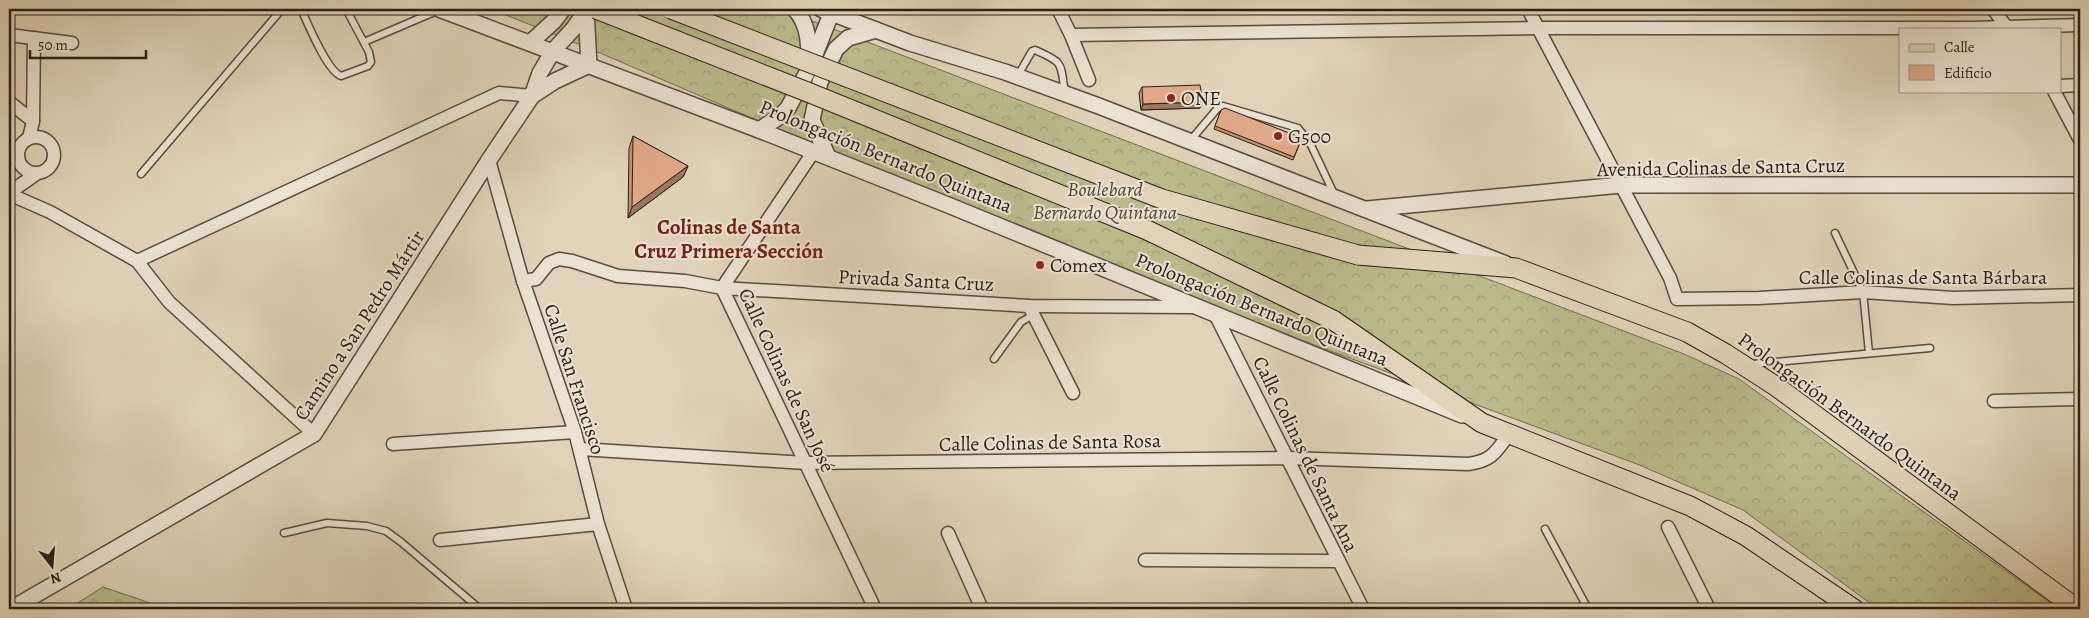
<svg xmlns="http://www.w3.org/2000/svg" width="2089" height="618" font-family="Alegreya,serif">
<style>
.forest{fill:url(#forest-crowns);stroke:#726c50}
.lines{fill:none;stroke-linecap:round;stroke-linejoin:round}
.service-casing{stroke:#574c3e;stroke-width:9}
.minor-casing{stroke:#574c3e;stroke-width:15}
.tertiary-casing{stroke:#574c3e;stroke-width:18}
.primary-casing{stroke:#291f15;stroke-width:21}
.service{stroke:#ebe2d2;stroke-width:6}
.minor{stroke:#ebe2d2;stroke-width:12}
.tertiary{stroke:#ebe2d2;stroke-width:15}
.primary{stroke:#e0d3b9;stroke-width:19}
.primary-bridge-casing{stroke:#291f15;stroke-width:21;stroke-linecap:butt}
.primary-bridge{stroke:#e0d3b9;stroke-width:19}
.wall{fill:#c29276;stroke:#291f15}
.shaded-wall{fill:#9e7760;stroke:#291f15}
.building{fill:#e1aa89;stroke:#291f15}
.poi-dot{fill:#8f2418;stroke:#ebe2d2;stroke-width:2}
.labels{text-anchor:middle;stroke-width:4;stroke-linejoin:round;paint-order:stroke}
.poi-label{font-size:20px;fill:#291f15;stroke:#ebe2d2;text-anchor:start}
.street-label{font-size:20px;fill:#291f15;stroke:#ebe2d2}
.park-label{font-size:20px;font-style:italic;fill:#4d4632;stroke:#ebe2d2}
.neighbourhood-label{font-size:21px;font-weight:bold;fill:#7a1f14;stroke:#ebe2d2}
</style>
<defs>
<pattern id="forest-crowns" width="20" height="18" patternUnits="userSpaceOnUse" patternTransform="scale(1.25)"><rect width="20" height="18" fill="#baba8a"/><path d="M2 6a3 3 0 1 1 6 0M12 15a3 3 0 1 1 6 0" fill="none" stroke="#a09f76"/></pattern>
</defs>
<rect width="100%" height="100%" fill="#e0d3b9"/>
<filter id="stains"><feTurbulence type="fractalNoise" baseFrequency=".004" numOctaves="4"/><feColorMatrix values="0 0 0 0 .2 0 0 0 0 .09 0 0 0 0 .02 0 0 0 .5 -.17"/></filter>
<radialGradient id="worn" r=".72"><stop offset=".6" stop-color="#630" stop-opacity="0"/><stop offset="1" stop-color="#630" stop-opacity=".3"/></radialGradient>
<g class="forest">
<path d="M491 9H781L1684 354 1739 379 2059 609H1878L1743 510 1637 464 1081 259 593 50Z"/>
<path d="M103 587 168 609H68Z"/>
</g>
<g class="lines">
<g class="service-casing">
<g id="service">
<path d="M301 9C308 24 327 71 341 76L368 66 371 62 369 52 346 9"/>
<path d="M364 42 439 10"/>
<path d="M1017 77 1032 51 1035 50C1065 63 1060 63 1065 93"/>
<path d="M1190 141 1217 109 1223 106 1298 128 1310 143 1335 196"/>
<path d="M141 174 282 9"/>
<path d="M1835 233 1863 292 1869 353"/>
<path d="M994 359 1021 322 1033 315"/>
<path d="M1752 364 1930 348"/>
<path d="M1545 529 1588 609"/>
<path d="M284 533 327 523 367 526 386 531 401 542 480 609"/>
</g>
</g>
<g class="minor-casing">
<g id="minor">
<path d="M1058 9 1071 35 1089 80"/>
<path d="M1528 9 1670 278 1677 299 1759 298 1863 292 1953 298 2080 295"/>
<path d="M1993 9 2008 29"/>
<path d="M9 35 72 43"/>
<path d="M1071 35 1538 28H1971L2080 25"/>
<path d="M2060 86 2080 85"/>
<path d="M2054 91 2080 140"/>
<path d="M9 102 33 121"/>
<circle cx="36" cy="155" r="18"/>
<path d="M29 138 33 121 34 38"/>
<path d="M814 151 722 288 875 609"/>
<path d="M489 160 523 281 575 432 598 524 626 609"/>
<path d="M9 193 36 174"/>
<path d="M9 194 50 212 137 261 169 302 314 434"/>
<path d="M137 261 499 93 532 96"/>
<path d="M523 281 536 279 549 263 559 259 572 261 618 276 685 281 722 288 1029 306 1194 307"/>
<path d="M1029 306 1073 393"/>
<path d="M1216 316 1363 609"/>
<path d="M1994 401 2080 399"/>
<path d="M393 444 575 432"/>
<path d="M580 449 806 463 1288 458 1468 464C1492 461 1496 452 1509 434"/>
<path d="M1668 527 1709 609"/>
<path d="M948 533 982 609"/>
<path d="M440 540 598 524"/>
<path d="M1145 560 1339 561"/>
</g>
</g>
<g class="tertiary-casing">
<g id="tertiary">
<path d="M439 9 759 130 948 205 1462 415"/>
<path d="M795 9C808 24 809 41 809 61"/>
<path d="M821 9 910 43 1005 72 1096 105 1506 264"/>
<path d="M586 10 589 65"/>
<path d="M530 43 554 21 563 9"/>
<path d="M532 96 555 81 589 65"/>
<path d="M759 130 779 117 788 108 810 67 833 9"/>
<path d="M828 157 812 120 820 82 836 49 848 38 876 30"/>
<path d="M1367 209 1621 185H2080"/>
<path d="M11 609 314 434 489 160 532 96 540 73 553 51 574 28 587 9"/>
</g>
</g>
<g class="primary-casing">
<g id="primary">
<path d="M1358 255 1516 268 1687 332 1726 354 1777 387 2077 609"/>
<path d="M1333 320 1482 423 1690 506 1746 536 1854 609"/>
</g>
</g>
<use href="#service" class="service"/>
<use href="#minor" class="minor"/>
<use href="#tertiary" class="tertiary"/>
<use href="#primary" class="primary"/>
<g class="primary-bridge-casing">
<g id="primary-bridge">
<path d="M596 9 810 93 1147 230 1333 320"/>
<path d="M671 9 1162 199 1358 255"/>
</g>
</g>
<use href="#primary-bridge" class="primary-bridge"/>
</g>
<g class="wall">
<path d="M1142 87 1203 102 1200 108 1141 110 1139 93Z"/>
<path d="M1221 110 1302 138 1293 160 1214 129Z"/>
<path d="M633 136 688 166 683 177 628 218 629 148Z"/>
</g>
<g class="shaded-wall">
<path d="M1203 102 1200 108 1141 110 1143 104Z"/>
<path d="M688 166 683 177 628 218 632 207Z"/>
</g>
<g class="building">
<path d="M1200 85 1203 102 1143 104 1142 87Z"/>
<path d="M1225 108 1302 138 1294 157 1215 126 1221 110Z"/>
<path d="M633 136 688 166 632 207Z"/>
</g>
<g class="poi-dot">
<circle cx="1171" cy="98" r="5"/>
<circle cx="1278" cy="136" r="5"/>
<circle cx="1040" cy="265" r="5"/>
</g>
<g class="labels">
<g class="poi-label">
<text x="1181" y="105">ONE</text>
<text x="1288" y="143">G500</text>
<text x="1050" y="272">Comex</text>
</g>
<g class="street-label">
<text transform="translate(886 156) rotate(22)" y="7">Prolongación Bernardo Quintana</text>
<text transform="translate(1721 167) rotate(-1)" y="7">Avenida Colinas de Santa Cruz</text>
<text x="1923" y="284">Calle Colinas de Santa Bárbara</text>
<text transform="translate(916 280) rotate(3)" y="7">Privada Santa Cruz</text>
<text transform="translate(1262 309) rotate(22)" y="7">Prolongación Bernardo Quintana</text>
<text transform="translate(359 325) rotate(-57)" y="7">Camino a San Pedro Mártir</text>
<text transform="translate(575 379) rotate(72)" y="7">Calle San Francisco</text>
<text transform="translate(787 380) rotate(65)" y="7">Calle Colinas de San José</text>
<text transform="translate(1850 416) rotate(36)" y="7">Prolongación Bernardo Quintana</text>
<text transform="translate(1050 442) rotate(-1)" y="7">Calle Colinas de Santa Rosa</text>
<text transform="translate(1306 454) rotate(64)" y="7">Calle Colinas de Santa Ana</text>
</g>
<g class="park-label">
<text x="1105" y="196">Boulebard<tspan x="1105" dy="23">Bernardo Quintana</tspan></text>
</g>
<g class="neighbourhood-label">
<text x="729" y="234">Colinas de Santa<tspan x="729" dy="24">Cruz Primera Sección</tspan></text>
</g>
</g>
<rect width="2089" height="618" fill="none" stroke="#e0d3b9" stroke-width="30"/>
<rect x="10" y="10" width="2069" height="598" fill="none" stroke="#291f15" stroke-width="2.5"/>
<rect x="15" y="15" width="2059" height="588" fill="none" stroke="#291f15"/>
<rect x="1899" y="28" width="162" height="65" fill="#ebe2d2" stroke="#9d9486"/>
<rect x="1909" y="44" width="25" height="8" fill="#e0d3b9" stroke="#9d9486"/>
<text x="1944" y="52" font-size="15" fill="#291f15">Calle</text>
<rect x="1909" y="65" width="25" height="15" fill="#e1aa89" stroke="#9d9486"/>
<text x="1944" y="78" font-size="15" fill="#291f15">Edificio</text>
<g transform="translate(52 566) rotate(163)" stroke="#ebe2d2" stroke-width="4" paint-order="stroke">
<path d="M0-4L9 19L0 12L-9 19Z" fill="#291f15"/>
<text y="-8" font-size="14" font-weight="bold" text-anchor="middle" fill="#291f15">N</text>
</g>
<path d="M30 50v8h116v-8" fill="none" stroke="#291f15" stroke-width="2.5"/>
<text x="38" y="50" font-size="15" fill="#291f15" stroke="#ebe2d2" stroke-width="4" paint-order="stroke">50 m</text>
<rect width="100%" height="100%" filter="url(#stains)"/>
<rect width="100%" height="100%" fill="url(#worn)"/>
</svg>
